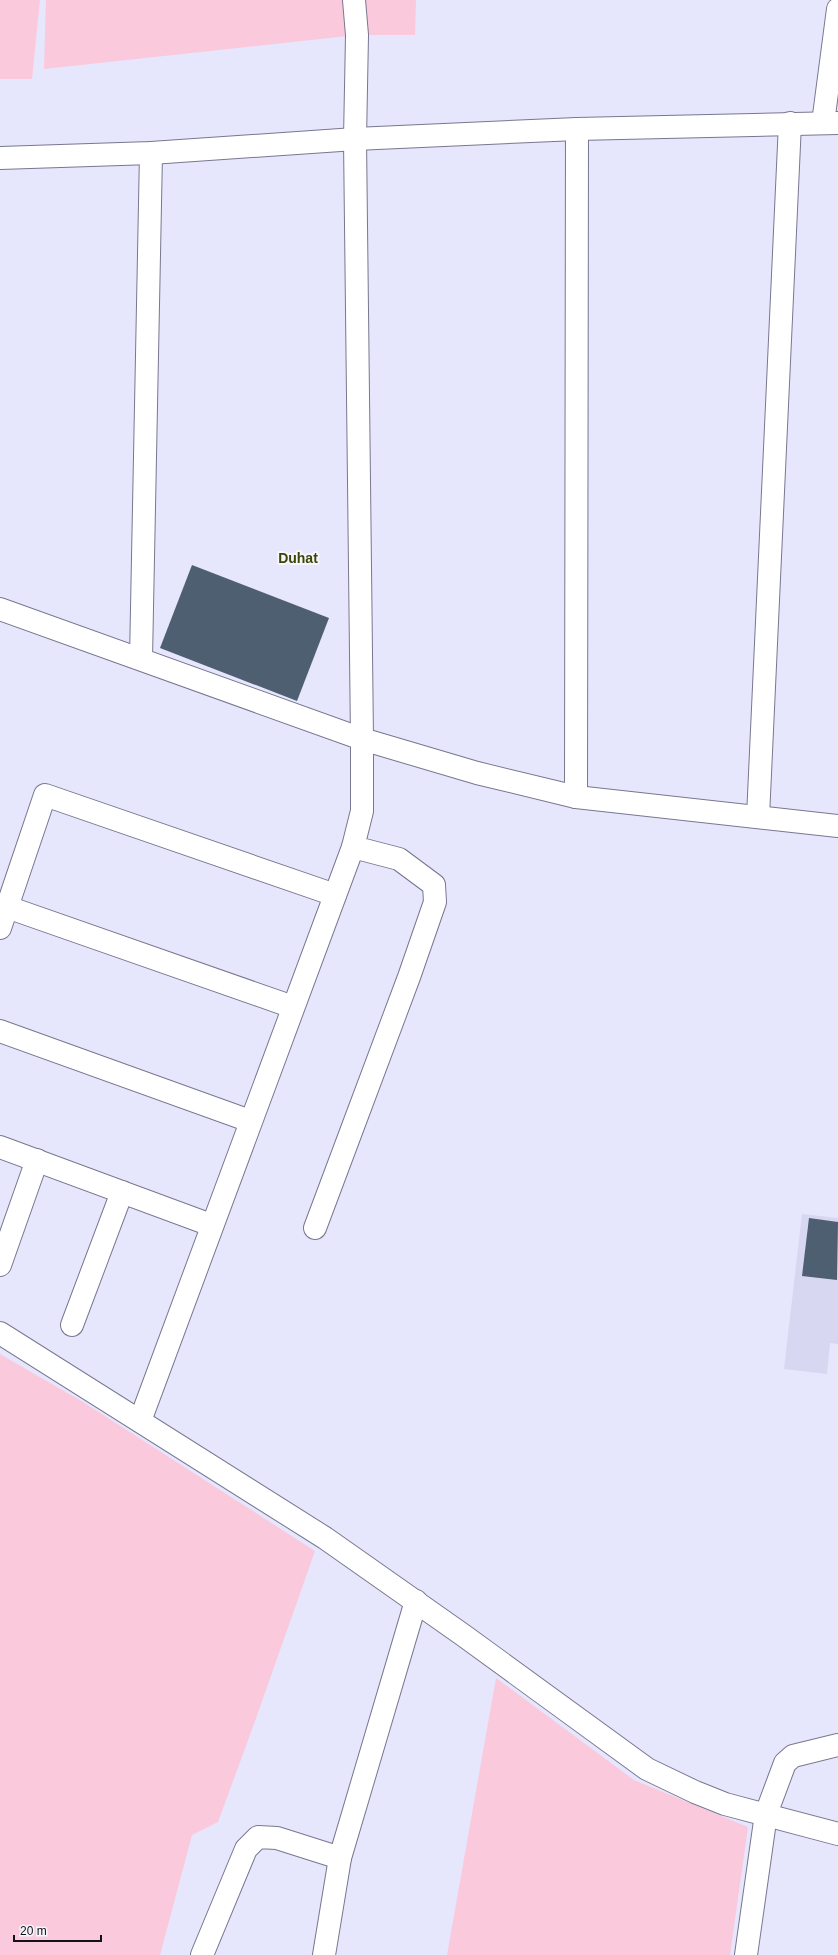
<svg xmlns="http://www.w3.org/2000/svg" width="838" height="1955" font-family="Helvetica,sans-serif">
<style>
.built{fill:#d7d7f2}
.green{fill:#fbc9dc}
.building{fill:#4e5f72}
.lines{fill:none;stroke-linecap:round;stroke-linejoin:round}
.minor-casing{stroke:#787790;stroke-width:24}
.minor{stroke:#fff;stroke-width:22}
.labels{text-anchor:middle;stroke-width:4;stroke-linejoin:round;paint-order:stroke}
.quarter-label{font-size:14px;font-weight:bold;fill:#3c4408;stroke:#f5f5fb}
</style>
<rect width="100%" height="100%" fill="#e6e6fd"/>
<path class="built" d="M802 1214 838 1218V1344L830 1343 827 1374 784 1369Z"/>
<g class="green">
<path d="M0 0H40L32 79H0Z"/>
<path d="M46 0H416L415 35H357L44 69Z"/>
<path d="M0 1354 83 1402 315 1551 254 1724 218 1822 192 1835 160 1955H0Z"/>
<path d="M496 1678 634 1780 748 1827 730 1955H447Z"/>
</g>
<g class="building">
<path d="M192 565 329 618 297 701 160 648Z"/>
<path d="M809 1218 838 1222 837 1280 802 1276Z"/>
</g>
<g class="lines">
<g class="minor-casing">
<g id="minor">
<path d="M823 123 838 9"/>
<path d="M0 158 151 153 355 139 577 129 838 123"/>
<path d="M0 609 362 739 477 773 576 797 838 826"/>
<path d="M141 659 151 153"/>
<path d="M576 797 577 129"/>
<path d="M758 817 790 123"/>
<path d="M7 907 293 1007"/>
<path d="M0 928 45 795 335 895"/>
<path d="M0 1031 250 1121"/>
<path d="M0 1147 211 1225"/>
<path d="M315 1228 409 977 435 902 434 885 399 859 353 847 362 811V739L355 139 357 35 354 0"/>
<path d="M0 1265 37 1160"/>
<path d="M72 1325 122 1192"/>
<path d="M0 1333 325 1538 463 1635 647 1769 695 1792 725 1804 838 1834"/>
<path d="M140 1421 353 847"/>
<path d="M202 1955 246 1849 258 1837 277 1838 340 1858"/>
<path d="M324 1955 340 1858 416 1601"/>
<path d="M746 1955 766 1814 785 1763 793 1756 838 1745"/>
</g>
</g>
<use href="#minor" class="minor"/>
</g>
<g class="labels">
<g class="quarter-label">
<text x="298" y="563">Duhat</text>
</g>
</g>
<path d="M14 1935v6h87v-6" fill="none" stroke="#11111a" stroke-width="2"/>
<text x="20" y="1935" font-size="12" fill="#11111a" stroke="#f5f5fb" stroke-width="3" paint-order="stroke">20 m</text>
</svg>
